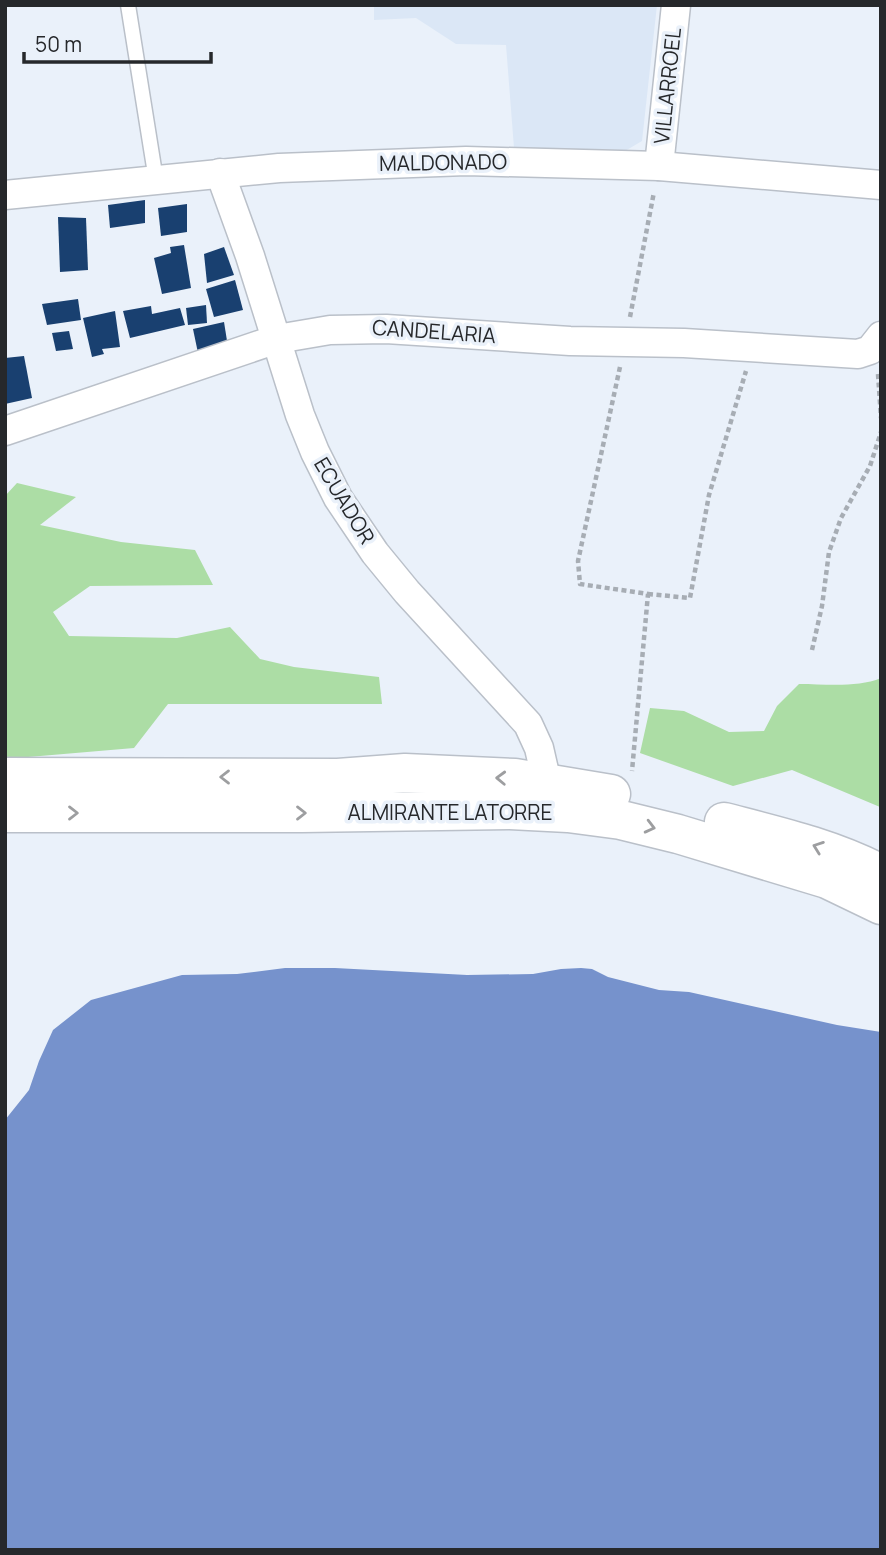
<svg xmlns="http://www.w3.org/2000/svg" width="886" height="1555" font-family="Manrope,sans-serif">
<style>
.built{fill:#dbe7f6}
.green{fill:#acdda5}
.water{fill:#7692cc}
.building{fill:#194070}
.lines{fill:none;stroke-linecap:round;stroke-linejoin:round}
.lane-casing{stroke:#bac0c9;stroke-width:17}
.street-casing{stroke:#bac0c9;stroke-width:31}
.primary-casing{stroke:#bac0c9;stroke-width:41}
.path{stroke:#a7adb4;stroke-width:4.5;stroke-dasharray:5 3.5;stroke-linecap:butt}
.lane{stroke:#fff;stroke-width:14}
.street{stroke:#fff;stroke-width:28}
.primary{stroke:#fff;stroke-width:38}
.oneway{stroke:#9d9ea0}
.labels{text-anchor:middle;stroke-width:7;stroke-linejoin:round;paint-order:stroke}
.street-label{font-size:21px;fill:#26282b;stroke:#eaf1fa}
</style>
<rect width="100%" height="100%" fill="#eaf1fa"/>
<path class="built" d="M374 5H657L642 141 625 151 514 148 506 45 456 44 416 18 374 20Z"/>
<g class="green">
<path d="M17 483 76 497 40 525 121 542 195 550 213 585 90 586 53 612 69 636 177 638 230 627 260 659 294 667 379 677 382 704H168L134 748 5 759V496Z"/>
<path d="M881 678 880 807 792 770 733 786 640 753 650 708 684 711 729 732 764 731 777 706 799 684C825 684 857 688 881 678Z"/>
</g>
<path class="water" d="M285 968H335L467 975 533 974 561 969 581 968 592 969 608 977 659 990 689 992 837 1025 881 1032V1550H5V1120L29 1090 39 1061 53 1030 91 1000 182 975 237 974Z"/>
<g class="building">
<path d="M145 200V223L110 228 108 205Z"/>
<path d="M187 204V232L161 236 158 208Z"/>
<path d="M58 217 86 218 88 270 60 272Z"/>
<path d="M184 245 191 288 162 294 154 258 171 253 170 247Z"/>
<path d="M224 247 234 275 207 283 204 254Z"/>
<path d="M235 280 243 310 214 317 206 289Z"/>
<path d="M78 299 81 320 47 325 42 304Z"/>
<path d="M206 305 207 323 188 325 186 308Z"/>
<path d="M151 306 152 314 180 308 185 325 130 338 123 311Z"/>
<path d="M115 311 120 347 102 349 104 354 92 357 83 318Z"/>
<path d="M224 322 228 347 198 353 193 329Z"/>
<path d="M69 331 73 349 56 351 52 333Z"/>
<path d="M24 356 32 398 5 404V358Z"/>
</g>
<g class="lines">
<g class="lane-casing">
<path id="lane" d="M128 5 156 180"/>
</g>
<g class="street-casing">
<g id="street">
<path d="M659 166 676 5"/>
<path d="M220 173 250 256 300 415 315 452 338 498 375 553 407 592 528 724 539 748 547 783"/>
<path d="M5 195 279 168 466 161 659 166 881 185"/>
<path d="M5 431 277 339 330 330 386 329 570 341 684 343 858 354 870 350 881 336"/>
</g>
</g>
<g class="primary-casing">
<g id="primary">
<path d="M5 777 338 778 405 773 515 778 611 794"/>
<path d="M5 813H302L510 810 568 813 621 820 678 834 827 879 881 905"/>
<path d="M724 822C778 836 831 848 881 874"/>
</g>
</g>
<g class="path">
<path d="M630 317 654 192"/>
<path d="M620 367 578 561 580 584 648 594 632 771"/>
<path d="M878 374 881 418"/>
<path d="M648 594 690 598 709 495 746 371"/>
<path d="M812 650 822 606 829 552 841 518 870 466 881 432"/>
</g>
<use href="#lane" class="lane"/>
<use href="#street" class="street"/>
<use href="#primary" class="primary"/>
</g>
<defs><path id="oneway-chevron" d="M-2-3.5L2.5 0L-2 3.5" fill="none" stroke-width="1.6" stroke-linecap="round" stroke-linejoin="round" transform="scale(1.75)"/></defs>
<g class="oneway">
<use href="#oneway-chevron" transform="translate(225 777) rotate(-180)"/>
<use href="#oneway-chevron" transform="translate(501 778) rotate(-178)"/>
<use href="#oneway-chevron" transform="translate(73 813)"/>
<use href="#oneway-chevron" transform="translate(301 813)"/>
<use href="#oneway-chevron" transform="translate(650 827) rotate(14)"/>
<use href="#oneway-chevron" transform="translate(818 847) rotate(-160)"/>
</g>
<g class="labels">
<g class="street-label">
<text transform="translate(668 86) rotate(-84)" y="7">VILLARROEL</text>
<text transform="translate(443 163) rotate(-1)" y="7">MALDONADO</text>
<text transform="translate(434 332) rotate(4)" y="7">CANDELARIA</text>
<text transform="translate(344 501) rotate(59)" y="7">ECUADOR</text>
<text x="450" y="820">ALMIRANTE LATORRE</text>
</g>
</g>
<rect width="886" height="1555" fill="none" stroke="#26282b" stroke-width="14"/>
<path d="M24 52v10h187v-10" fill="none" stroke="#26282b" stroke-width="3.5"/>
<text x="35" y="52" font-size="21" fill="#26282b" stroke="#eaf1fa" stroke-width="5" paint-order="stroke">50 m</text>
</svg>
